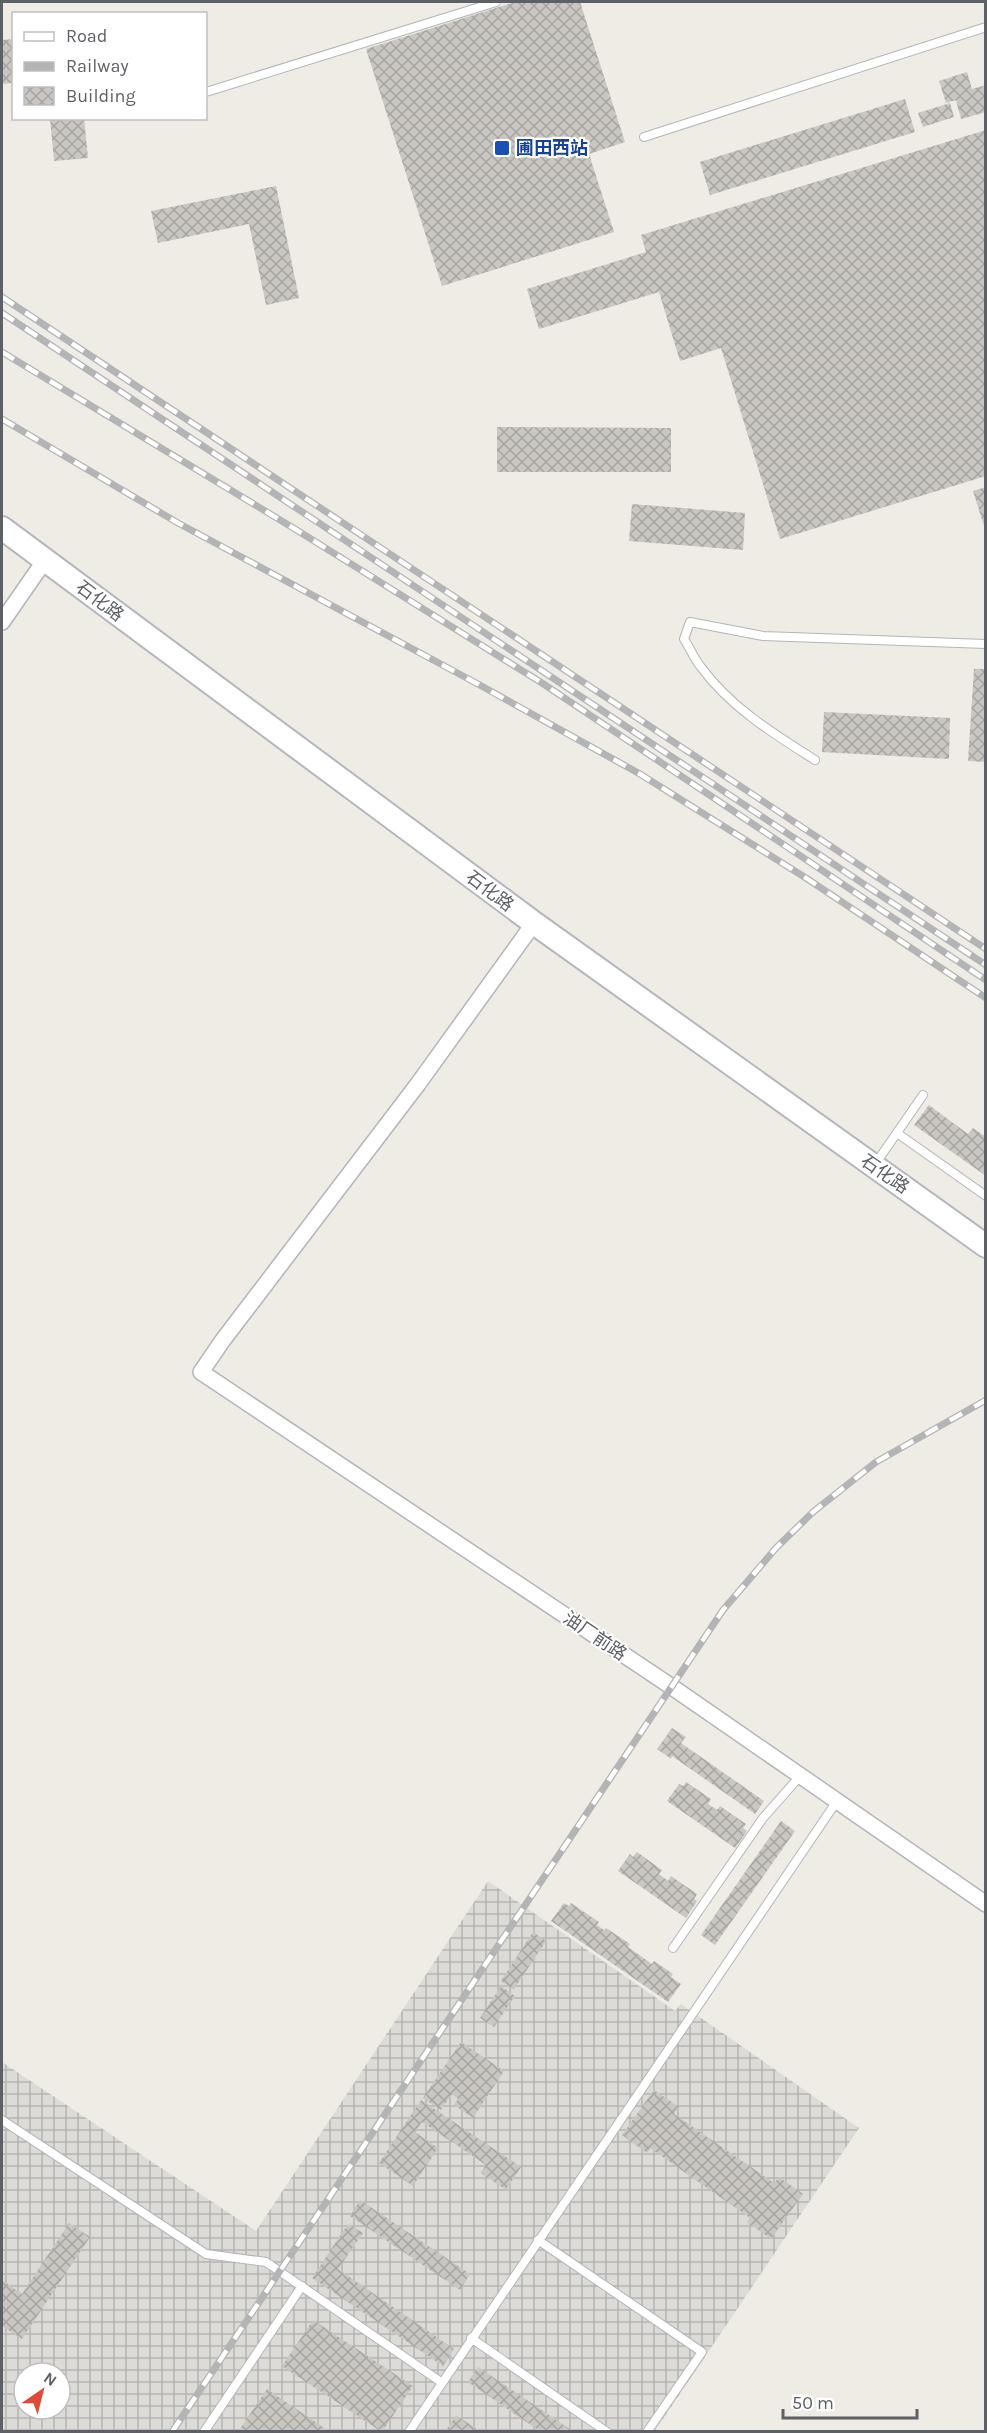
<svg xmlns="http://www.w3.org/2000/svg" width="987" height="2433" font-family="Karla,'Noto Sans SC',sans-serif">
<style>
.industrial{fill:url(#industrial-grid);fill-rule:evenodd}
.building{fill:url(#building-cross-hatch)}
.lines{fill:none;stroke-linecap:round;stroke-linejoin:round}
.lane-casing{stroke:#b2b5b9;stroke-width:10}
.street-casing{stroke:#b2b5b9;stroke-width:18}
.secondary-casing{stroke:#b4b7bc;stroke-width:26}
.lane{stroke:#fff;stroke-width:8}
.street{stroke:#fff;stroke-width:15}
.secondary{stroke:#fff;stroke-width:22}
.rail-casing{stroke:#b3b4b5;stroke-width:7}
.rail{stroke:#fff;stroke-width:4.5;stroke-dasharray:14;stroke-linecap:butt}
.transit-dot{fill:#1a4fb4;stroke:#fff;stroke-width:2}
.labels{text-anchor:middle;stroke-width:4.5;stroke-linejoin:round;paint-order:stroke}
.transit-label{font-size:18px;font-weight:bold;fill:#164399;stroke:#fff;text-anchor:start}
.street-label{font-size:18px;fill:#5d6065;stroke:#fff}
</style>
<defs>
<pattern id="industrial-grid" width="8" height="8" patternUnits="userSpaceOnUse" patternTransform="scale(1.5)"><rect width="8" height="8" fill="#dddbd7"/><path d="M0 4h8M4 0v8" fill="none" stroke="#b6b5b2"/></pattern>
<pattern id="building-cross-hatch" width="8" height="8" patternUnits="userSpaceOnUse" patternTransform="scale(1.5)"><rect width="8" height="8" fill="#cac7c2"/><path d="M0 0l8 8M0 8l8-8" fill="none" stroke="#a7a5a1"/></pattern>
</defs>
<rect width="100%" height="100%" fill="#eeece5"/>
<path class="industrial" d="M488 1881 675 2011 681 2004 859 2128 655 2431H2V2062L256 2231ZM24 2373H60V2409H24Z"/>
<g class="building">
<path d="M515 2H580L625 142 589 154 614 232 442 286 366 49Z"/>
<path d="M14 39V83L2 84V40Z"/>
<path d="M967 72 972 89 986 85V112L961 119 956 100 946 103 939 81Z"/>
<path d="M905 99 915 132 710 195 700 162Z"/>
<path d="M950 103 954 117 923 127 918 113Z"/>
<path d="M50 118H84L88 158 54 161Z"/>
<path d="M986 130V476L780 539 721 348 680 361 659 292 539 329 527 289 646 252 641 235Z"/>
<path d="M276 186 299 298 266 305 249 224 158 243 151 211Z"/>
<path d="M497 427 671 428V472H497Z"/>
<path d="M986 487V529H985L973 491Z"/>
<path d="M632 504 745 513 743 550 629 541Z"/>
<path d="M974 669H986V762L968 761Z"/>
<path d="M824 712 950 718 949 759 822 752Z"/>
<path d="M929 1105 968 1134 973 1128 986 1137V1176L914 1125Z"/>
<path d="M672 1728 686 1737 681 1743 764 1801 755 1814 672 1756 671 1759 657 1749Z"/>
<path d="M686 1782 711 1799 708 1804 717 1810 720 1806 746 1824 743 1828 747 1831 735 1848 667 1801 679 1784 683 1786Z"/>
<path d="M781 1821 795 1831 715 1945 701 1935Z"/>
<path d="M637 1852 662 1870 659 1874 668 1881 671 1876 697 1894 694 1899 697 1901 686 1918 618 1871 630 1854 633 1857Z"/>
<path d="M564 1903 569 1906 571 1903 599 1922 597 1925 604 1930 606 1928 630 1944 628 1947 652 1964 654 1961 673 1974 671 1977 681 1984 668 2002 551 1921Z"/>
<path d="M533 1932 546 1941 514 1989 501 1981Z"/>
<path d="M501 1986 515 1996 494 2027 480 2018Z"/>
<path d="M461 2042 504 2071 473 2118 454 2105 458 2099 452 2094 441 2110 423 2098Z"/>
<path d="M654 2090 679 2107 674 2114 774 2183 779 2177 803 2194 771 2239 747 2222 750 2218 650 2148 647 2153 622 2135Z"/>
<path d="M421 2100 521 2167 506 2190 481 2173 486 2165 422 2122 415 2132 438 2148 413 2186 379 2163Z"/>
<path d="M360 2200 470 2274 460 2290 350 2216Z"/>
<path d="M69 2223 90 2237 22 2339 2 2326V2280L22 2294Z"/>
<path d="M348 2224 363 2233 338 2269 454 2349 443 2366 312 2278Z"/>
<path d="M313 2320 413 2386 382 2432 282 2366Z"/>
<path d="M478 2367 574 2432H541L468 2382Z"/>
<path d="M267 2389 330 2432H238Z"/>
<path d="M456 2415 481 2432H445Z"/>
</g>
<g class="lines">
<g class="lane-casing">
<g id="lane">
<path d="M206 92 496 2"/>
<path d="M644 137 986 27"/>
<path d="M815 760C774 734 730 707 701 667 694 659 690 648 684 639L690 622 763 636 986 644"/>
<path d="M897 1133 986 1196"/>
<path d="M876 1163 923 1095"/>
<path d="M673 1948 763 1818 800 1776"/>
<path d="M2 2120 206 2254 266 2262 441 2382"/>
<path d="M538 2240 702 2352 647 2432"/>
<path d="M471 2338 607 2432"/>
<path d="M204 2432 302 2286"/>
<path d="M409 2432 837 1801"/>
</g>
</g>
<g class="street-casing">
<g id="street">
<path d="M2 622 45 560"/>
<path d="M534 923 418 1084 223 1340 201 1372 672 1687 986 1904"/>
</g>
</g>
<g class="secondary-casing">
<path id="secondary" d="M2 528 534 923 986 1246"/>
</g>
<use href="#lane" class="lane"/>
<use href="#street" class="street"/>
<use href="#secondary" class="secondary"/>
<g class="rail-casing">
<g id="rail">
<path d="M2 297 986 949"/>
<path d="M2 313 986 965"/>
<path d="M2 352 295 529 542 683 986 980"/>
<path d="M2 419 178 523 476 683 640 774 806 878 986 998"/>
<path d="M172 2432 723 1610 776 1548 813 1512 876 1462 986 1400"/>
</g>
</g>
<use href="#rail" class="rail"/>
</g>
<rect class="transit-dot" x="494" y="140" width="16" height="16" rx="3"/>
<g class="labels">
<g class="transit-label">
<text x="516" y="154">圃田西站</text>
</g>
<g class="street-label">
<text transform="translate(100 601) rotate(37)" y="6">石化路</text>
<text transform="translate(490 891) rotate(37)" y="6">石化路</text>
<text transform="translate(885 1174) rotate(35)" y="6">石化路</text>
<text transform="translate(595 1636) rotate(34)" y="6">油厂前路</text>
</g>
</g>
<rect width="987" height="2433" fill="none" stroke="#5d6065" stroke-width="6"/>
<rect x="12" y="12" width="195" height="108" fill="#ffffff" stroke="#bebfc1" stroke-width="1.5"/>
<rect x="24" y="32" width="30" height="9" fill="#ffffff" stroke="#bebfc1" stroke-width="1.5"/>
<text x="66" y="42" font-size="18" fill="#5d6065">Road</text>
<rect x="24" y="62" width="30" height="9" fill="#b3b4b5" stroke="#bebfc1" stroke-width="1.5"/>
<text x="66" y="72" font-size="18" fill="#5d6065">Railway</text>
<rect x="24" y="87" width="30" height="18" fill="url(#building-cross-hatch)" stroke="#bebfc1" stroke-width="1.5"/>
<text x="66" y="102" font-size="18" fill="#5d6065">Building</text>
<g transform="translate(42 2391) rotate(35)"><circle r="28" fill="#ffffff" stroke="#bebfc1" stroke-width="1.5"/>
<path d="M0-4.5L10 22L0 15L-10 22Z" fill="#df4a3b"/>
<text y="-9" font-size="16" font-weight="bold" text-anchor="middle" fill="#5d6065">N</text>
</g>
<path d="M783 2409v9h134v-9" fill="none" stroke="#5d6065" stroke-width="3"/>
<text x="792" y="2409" font-size="18" fill="#5d6065" stroke="#ffffff" stroke-width="4.5" paint-order="stroke">50 m</text>
</svg>
